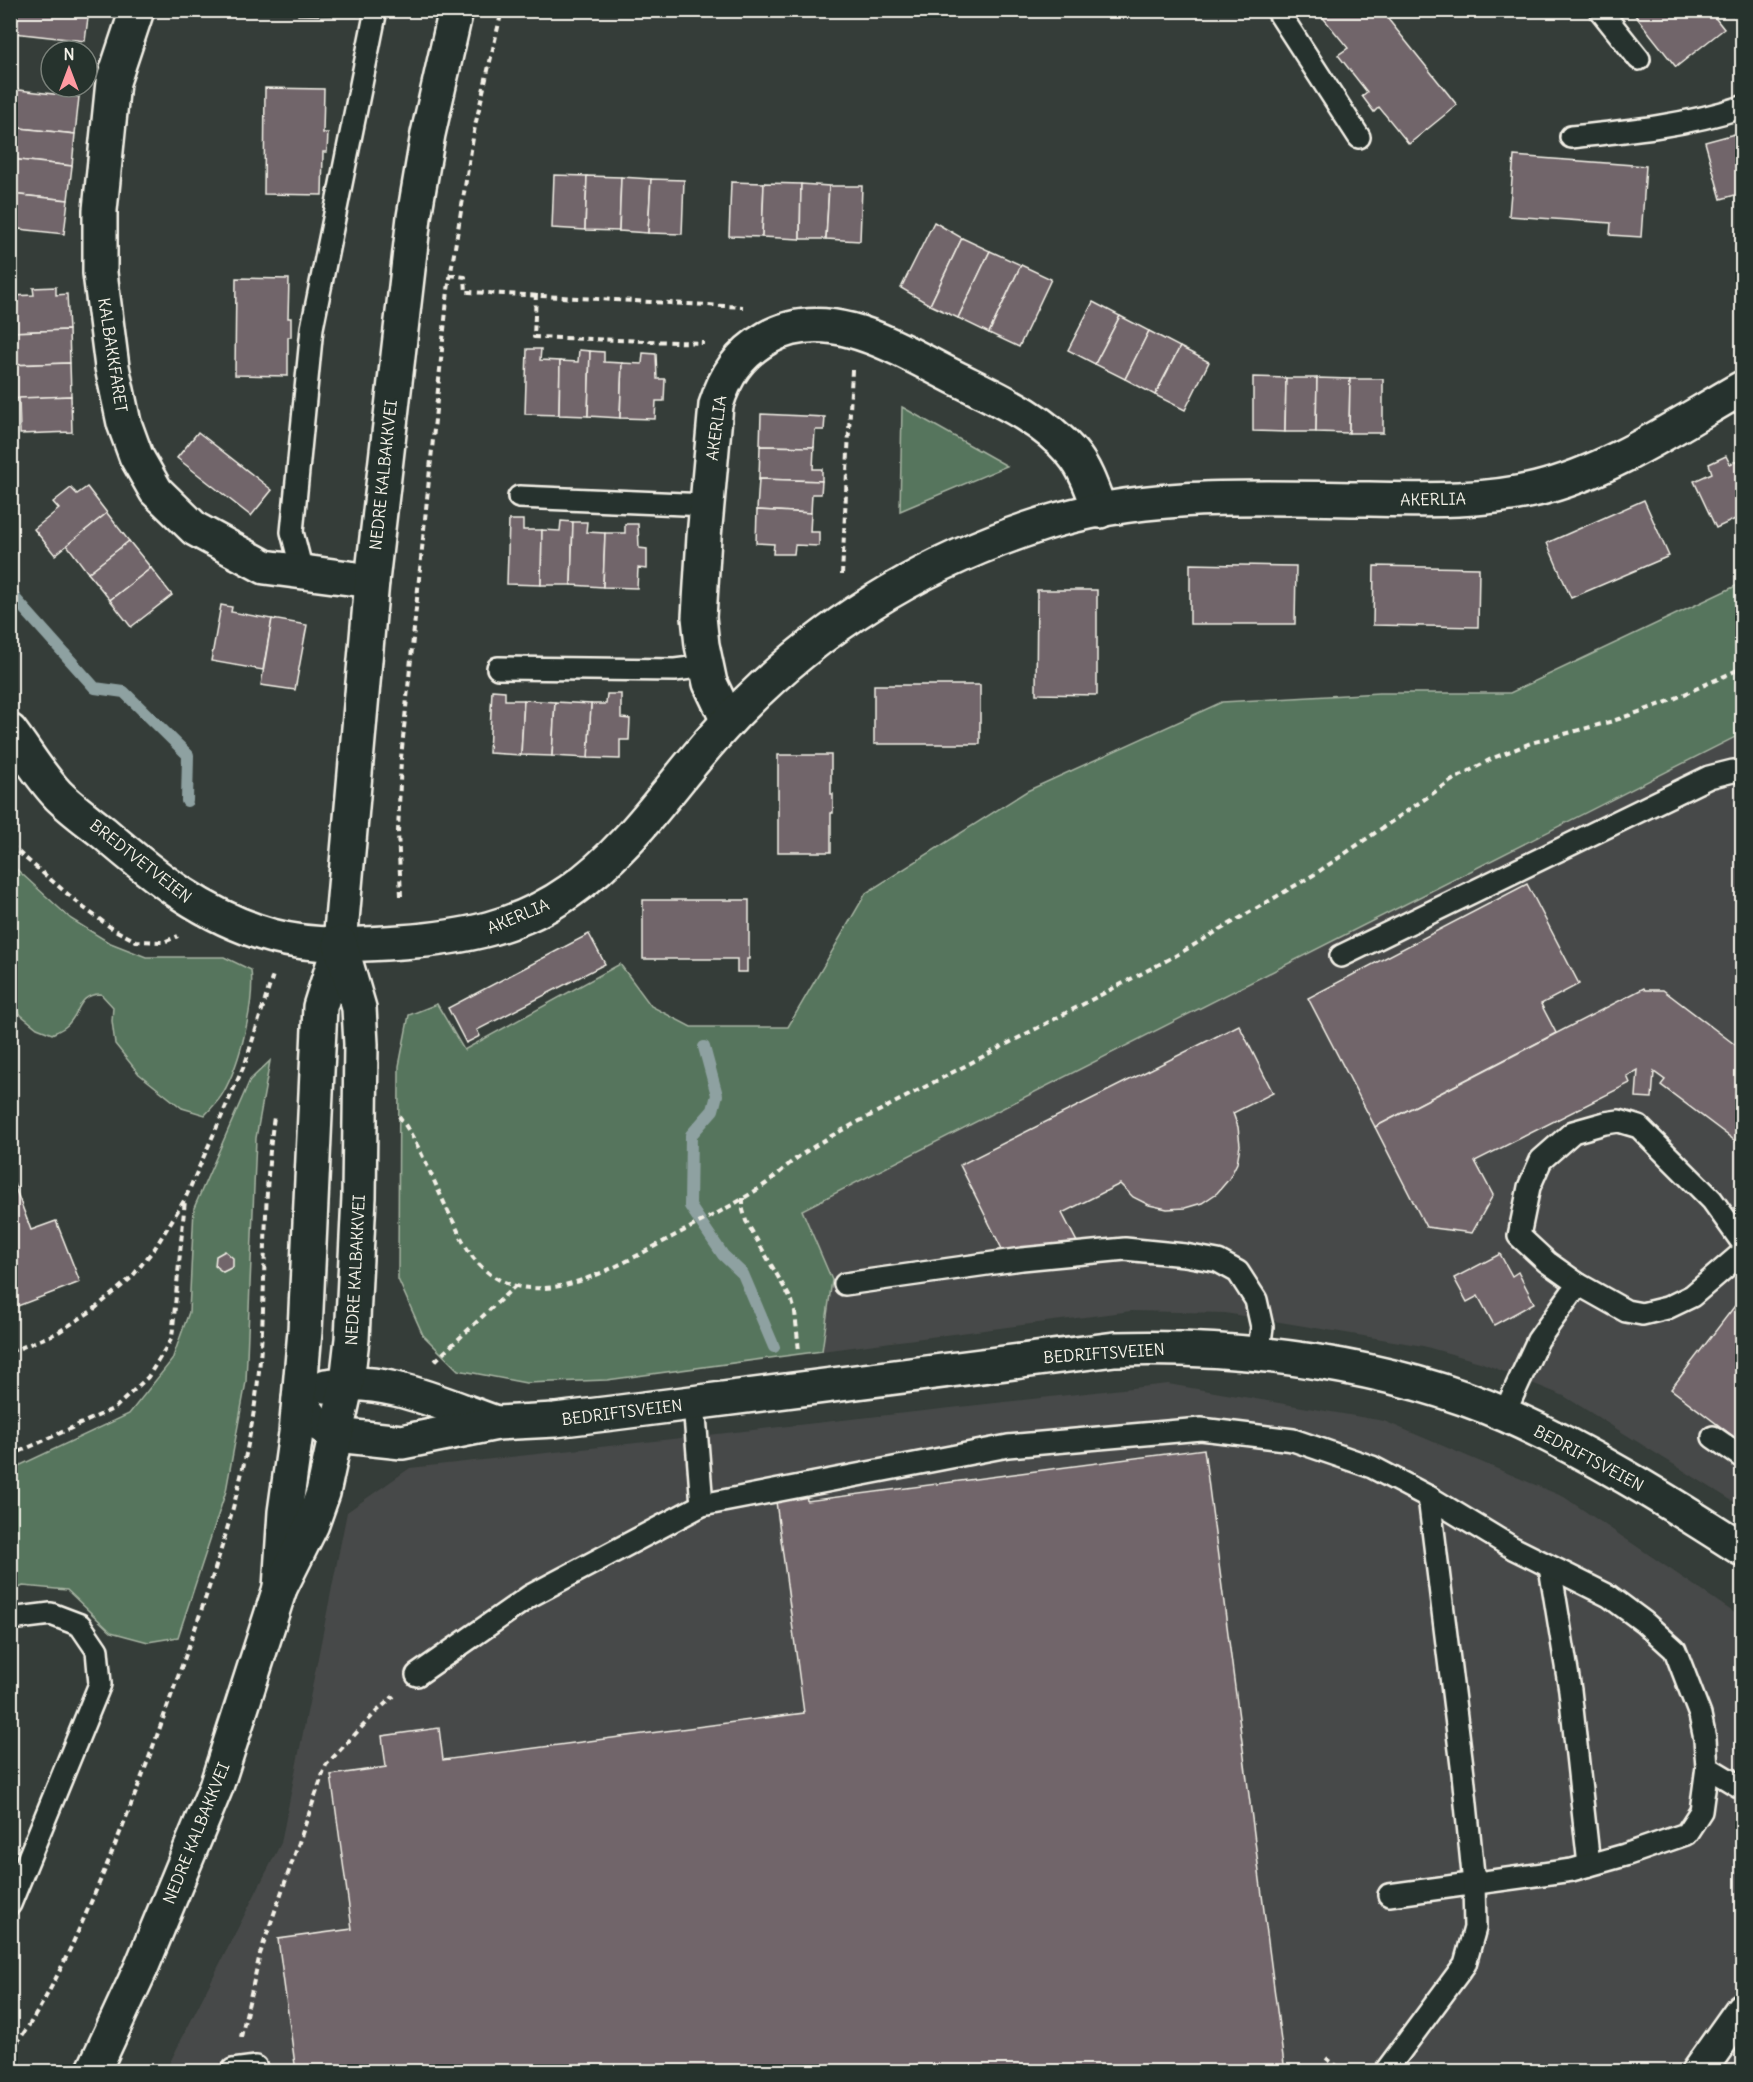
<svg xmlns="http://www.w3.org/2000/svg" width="1753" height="2082" font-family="Delius,sans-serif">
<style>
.built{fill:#474948}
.green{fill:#57755d;stroke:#a6b3a2;stroke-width:1.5}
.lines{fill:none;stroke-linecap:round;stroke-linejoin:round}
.stream{stroke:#8ea1a1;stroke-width:12}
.building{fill:#71656a;stroke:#f4f1e8;stroke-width:1.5}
.lane-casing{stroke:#f4f1e8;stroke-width:26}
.street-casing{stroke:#f4f1e8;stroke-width:38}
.secondary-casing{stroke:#f4f1e8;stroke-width:38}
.path{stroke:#f4f1e8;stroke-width:4;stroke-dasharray:6 4.5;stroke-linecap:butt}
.lane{stroke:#26332d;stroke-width:21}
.street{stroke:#26332d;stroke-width:33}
.secondary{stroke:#26332d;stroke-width:33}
.labels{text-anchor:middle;stroke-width:5;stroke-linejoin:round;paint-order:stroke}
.street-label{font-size:16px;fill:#f4f1e8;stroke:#26332d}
</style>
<rect width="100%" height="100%" fill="#353d39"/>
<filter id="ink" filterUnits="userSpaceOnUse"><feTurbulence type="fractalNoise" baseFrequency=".0167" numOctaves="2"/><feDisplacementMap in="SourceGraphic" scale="12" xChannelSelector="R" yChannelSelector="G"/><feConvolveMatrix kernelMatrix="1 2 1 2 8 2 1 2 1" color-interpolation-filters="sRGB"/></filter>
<g filter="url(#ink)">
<g class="built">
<path d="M1736 737 1742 742V1507L1564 1396 1480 1362 1423 1346 1298 1325 1225 1313 1131 1311 822 1351 832 1280 802 1210Z"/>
<path d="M1168 1384 1384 1421 1564 1497 1742 1618V2071L165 2072 281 1843 347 1512 410 1468Z"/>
</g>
<g class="green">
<path d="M902 407 1007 466 900 511Z"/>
<path d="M1742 583V742L1735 737 802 1210 832 1280 822 1351 607 1380 526 1383 458 1370 423 1335 398 1279 399 1066 409 1015 437 1004 464 1050 620 964 651 1006 691 1027H788L866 893 1027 791 1222 702 1379 693H1510Z"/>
<path d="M11 864 71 919 108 942 146 957H224L251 970C255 1003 240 1064 223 1093 219 1101 211 1108 205 1115L182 1108 139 1074 115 1044 112 1021 113 1007 101 994C76 994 81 1015 65 1027 61 1030 56 1032 52 1034L37 1028 11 1007Z"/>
<path d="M270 1061 256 1138 246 1382 226 1491 178 1637 148 1642 111 1632 67 1590 23 1586 11 1592 10 1470 129 1414 172 1360 189 1312 194 1208 250 1080Z"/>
</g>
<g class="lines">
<g class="stream">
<path d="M10 590 12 595 95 688 124 692 188 755 187 801"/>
<path d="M704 1047 717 1095 713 1110 691 1135 690 1206 723 1255 743 1274 774 1347"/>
</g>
</g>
<g class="building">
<path d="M17 10H89L85 41 14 33Z"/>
<path d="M298 10H357V16L298 15Z"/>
<path d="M1309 10H1396L1388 19 1457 105 1409 144 1379 107 1374 112 1362 96 1367 92 1338 55 1348 48 1320 14 1315 18Z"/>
<path d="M1631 10H1709L1724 29 1676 67Z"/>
<path d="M265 88 324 89 323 133H328L327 152H323L322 195 264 194Z"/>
<path d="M10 89 79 97 75 134 10 127Z"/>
<path d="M10 127 75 134 72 166 10 159Z"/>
<path d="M1742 132V193L1721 199 1705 142Z"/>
<path d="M1514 156 1646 166 1641 237 1610 235 1611 223 1509 216Z"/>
<path d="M10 159 72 166 68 200 10 194Z"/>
<path d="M554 175 587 176 585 230 552 228Z"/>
<path d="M587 176 621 177 619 231 585 230Z"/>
<path d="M621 177 651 179 648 233 619 231Z"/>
<path d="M651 179 684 180 682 234 648 233Z"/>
<path d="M731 182 764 183 762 237 729 236Z"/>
<path d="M764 183 801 184 800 239 762 237Z"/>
<path d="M801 184 829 186 826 239H800Z"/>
<path d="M829 186H862L860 241 826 239Z"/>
<path d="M10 194 68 200 64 234 10 228Z"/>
<path d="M934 222 962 238 930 305 901 288Z"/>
<path d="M962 238 990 251 958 318 930 305Z"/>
<path d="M990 251 1021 265 989 333 958 318Z"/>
<path d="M1021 265 1051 279 1019 347 989 333Z"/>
<path d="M236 278 289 279 288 318H291V337H288V376L235 375Z"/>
<path d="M56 287V295L67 294 69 330 10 332V296L34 295 33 288Z"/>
<path d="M1093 302 1120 316 1095 364 1068 350Z"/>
<path d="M1120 316 1149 331 1125 379 1095 364Z"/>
<path d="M69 330 70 363 10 365V332Z"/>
<path d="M1149 331 1180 347 1155 395 1125 379Z"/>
<path d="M1180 347 1209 362 1185 410 1155 395Z"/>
<path d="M527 349H541L540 360 560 361 559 415 525 414Z"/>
<path d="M579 350 590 351 588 416 559 415 560 361 578 362Z"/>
<path d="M590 351 604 352V362L622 363 620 418 588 416Z"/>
<path d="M643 353 656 354 657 379H665L664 401H656L655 419 620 418 622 363 642 364Z"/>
<path d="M70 363 71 396 10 399V365Z"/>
<path d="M1253 377 1286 378 1285 432 1253 431Z"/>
<path d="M1286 378H1317L1316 432H1285Z"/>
<path d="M1317 378 1350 379 1349 433 1316 432Z"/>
<path d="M1350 379H1383V433H1349Z"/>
<path d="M71 396 72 432 20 434 19 398Z"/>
<path d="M761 414 825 417 824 430H815L814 447 760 446Z"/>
<path d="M198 432 272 490 251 516 177 458Z"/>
<path d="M760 446 814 447 813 469H822V481L759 479Z"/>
<path d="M1726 456 1730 464 1741 459 1742 462V516L1716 528 1694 481 1712 473 1709 464Z"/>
<path d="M759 479 822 481 821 494H812L811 513 757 510Z"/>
<path d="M87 487 107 513 55 555 34 529 59 509 53 502 71 488 77 494Z"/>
<path d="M1644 500 1669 556 1571 598 1547 543Z"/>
<path d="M757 510 811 513 810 532H819V546L795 545 794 554H773L774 544 756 543Z"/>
<path d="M107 513 129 541 88 573 67 545Z"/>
<path d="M509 520H523V530H542L541 585 507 584Z"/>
<path d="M561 521 573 522 571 585H541L542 530 560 531Z"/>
<path d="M573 522H587L586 532 605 533 603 587 571 585Z"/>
<path d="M625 524H638L639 548 647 549V569L638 568 637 588 603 587 605 533H625Z"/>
<path d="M129 541 151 568 110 600 88 573Z"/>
<path d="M1190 564 1296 566 1295 624H1190Z"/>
<path d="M1374 566 1479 568 1478 627 1373 625Z"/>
<path d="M151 568 172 595 131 627 110 600Z"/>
<path d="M1037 590H1097V695L1036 694Z"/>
<path d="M221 605 232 607 231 612 272 619 263 670 211 661Z"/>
<path d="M272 619 307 625 295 690 261 685Z"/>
<rect x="874" y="685" width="106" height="59"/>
<path d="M492 690 505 691V700H524L521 755 489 753Z"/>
<path d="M607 694H621V718L630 719 629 740H620V759L588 758 591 704H606Z"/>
<path d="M524 700 555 702 552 756 521 755Z"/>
<path d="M555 702 591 704 588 758 552 756Z"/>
<path d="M778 755H831V794H833V813H831V852H778Z"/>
<path d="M1527 884 1579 984 1541 1004 1556 1033 1375 1127 1308 998Z"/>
<path d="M643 900H749V959H747V972H737V959H643Z"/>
<path d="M589 934 605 964 477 1030 480 1036 466 1043 448 1008Z"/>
<path d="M1644 988 1645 990H1663L1742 1050V1146L1661 1085 1665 1080 1654 1072 1652 1098 1636 1097 1638 1070 1627 1076 1630 1083 1475 1161 1493 1195 1472 1233 1426 1227 1375 1127Z"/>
<path d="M1239 1025 1273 1093 1233 1113 1238 1127 1240 1145 1237 1163 1229 1179 1217 1193 1202 1203 1185 1208 1167 1209 1149 1205 1133 1197 1120 1184 1062 1213 1077 1242 1003 1251 960 1165Z"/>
<path d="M10 1174 31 1230 56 1221 80 1282 10 1309Z"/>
<path d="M225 1251 233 1258V1267L223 1272 215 1266 216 1256Z"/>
<path d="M1500 1254 1512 1276 1518 1272 1534 1303 1494 1325 1478 1296 1467 1302 1454 1278Z"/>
<path d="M1737 1303 1742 1307V1443L1671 1389Z"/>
<path d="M1204 1449 1285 2072H296L278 1939 352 1929 331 1775 386 1767 382 1736 439 1728 443 1760 804 1713 775 1494 806 1490 807 1501Z"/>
</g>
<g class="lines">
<g class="lane-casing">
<g id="lane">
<path d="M1277 10 1359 137"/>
<path d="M1600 10 1639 59"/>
<path d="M1571 137C1629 131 1687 125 1742 107"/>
<path d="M519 497 707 505"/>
<path d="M302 571 292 532 312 328 376 10"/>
<path d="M498 668 675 670 706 666"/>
<path d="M1341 956 1709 777 1733 771H1742"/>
<path d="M1742 1242 1712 1200 1639 1127 1619 1121 1605 1123 1573 1132 1541 1160 1529 1187 1519 1236 1547 1262 1578 1284 1626 1311 1642 1314 1667 1308 1692 1296 1742 1253"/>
<path d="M845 1284 1022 1259 1125 1249 1185 1255 1218 1261 1238 1272 1256 1300 1262 1327 1258 1356"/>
<path d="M694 1403 702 1505"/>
<path d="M1504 1414 1538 1340 1578 1284"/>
<path d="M1713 1437 1742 1457"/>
<path d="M1550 1567 1570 1690 1589 1865"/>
<path d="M10 1619 51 1614 80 1625 97 1650 100 1684 10 1904"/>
<path d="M417 1675 530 1596 702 1505 1008 1446 1201 1429 1293 1440 1372 1467 1429 1497 1513 1548 1609 1596 1644 1622 1675 1650 1700 1715 1705 1739 1707 1767 1701 1811 1686 1834 1625 1855 1572 1870 1389 1895"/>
<path d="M1707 1767 1742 1788"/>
<path d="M232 2072 233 2070 256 2067 257 2072"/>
<path d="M1385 2072 1465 1964 1475 1928 1474 1884 1463 1774 1429 1497"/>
</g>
</g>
<g class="street-casing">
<g id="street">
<path d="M137 10 113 82 100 210V273L112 367 124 423 136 456 156 491 195 529 265 567 372 581"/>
<path d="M728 721 710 683 702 645 699 617 704 537 716 405C725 376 739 354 767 338 829 303 898 349 954 377 996 398 1041 417 1072 453 1086 469 1093 492 1100 511"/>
<path d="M10 731C26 752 40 776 58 795 72 809 89 821 104 833 156 878 205 917 272 936 313 947 359 945 401 942 463 938 519 927 570 891 628 851 667 790 713 738 802 637 914 565 1043 524 1147 491 1261 498 1369 499 1425 500 1482 502 1537 489 1611 471 1677 425 1742 388"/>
<path d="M1698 2072 1742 2010"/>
</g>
</g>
<g class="secondary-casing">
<g id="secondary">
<path d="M326 1386C383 1375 442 1404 496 1423"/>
<path d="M299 1400 315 1422 336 1435 402 1442 497 1423 555 1420 613 1413 1115 1349C1241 1345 1390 1364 1506 1415 1589 1452 1666 1500 1742 1549"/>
<path d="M280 1588 285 1512 296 1433 305 1331 320 1007 340 943 372 581 414 217 428 134 456 10"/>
<path d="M93 2072 142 1966 216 1787 280 1588 312 1524 323 1493 347 1382 352 1339 359 1197 361 1044 359 1008 340 943"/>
</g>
</g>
<g class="path">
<path d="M450 275 465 277 466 292H469L743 307"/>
<path d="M536 294 534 337 704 343"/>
<path d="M842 575 852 370"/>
<path d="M10 845 84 908 113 929 136 941 164 942 178 936"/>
<path d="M401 896 398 832 401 758 448 290 475 126 502 10"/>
<path d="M399 1116C423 1149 436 1189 455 1225 461 1237 467 1251 476 1261 529 1322 617 1266 672 1237 704 1220 737 1204 767 1183 774 1178 781 1171 788 1165 802 1153 818 1144 833 1135L1175 956 1315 874 1451 781 1493 758 1531 743 1613 721 1667 702 1742 668"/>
<path d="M743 1198V1210L746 1221 792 1301 795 1312 799 1351"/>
<path d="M10 1352 57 1333 93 1310 131 1278 155 1248 185 1199 246 1061 273 975"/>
<path d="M435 1361 515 1286"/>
<path d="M10 1456 115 1408 148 1377 172 1338 185 1200"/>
<path d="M241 2037 260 1954 326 1765 376 1712 394 1696"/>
<path d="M10 2052C44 2008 66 1959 88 1909 116 1845 141 1781 164 1716 202 1609 243 1501 257 1389 268 1299 261 1207 274 1117"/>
<path d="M1326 2058 1345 2072"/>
</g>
<use href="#lane" class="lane"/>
<use href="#street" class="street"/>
<use href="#secondary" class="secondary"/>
</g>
</g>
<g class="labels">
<g class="street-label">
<text transform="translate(113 355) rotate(81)" y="6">KALBAKKFARET</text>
<text transform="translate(716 428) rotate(-82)" y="6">AKERLIA</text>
<text transform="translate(383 475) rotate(-84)" y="6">NEDRE KALBAKKVEI</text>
<text transform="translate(1433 499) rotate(-1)" y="6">AKERLIA</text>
<text transform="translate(141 861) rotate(38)" y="6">BREDTVETVEIEN</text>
<text transform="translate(518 916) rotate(-23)" y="6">AKERLIA</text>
<text transform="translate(355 1270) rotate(-87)" y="6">NEDRE KALBAKKVEI</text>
<text transform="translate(1104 1353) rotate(-4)" y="6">BEDRIFTSVEIEN</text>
<text transform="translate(622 1412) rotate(-7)" y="6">BEDRIFTSVEIEN</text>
<text transform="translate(1589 1458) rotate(28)" y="6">BEDRIFTSVEIEN</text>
<text transform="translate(196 1833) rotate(-68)" y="6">NEDRE KALBAKKVEI</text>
</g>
</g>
<rect width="1753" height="2082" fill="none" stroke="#26332d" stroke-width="36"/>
<rect x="18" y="18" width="1717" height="2046" fill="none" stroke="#f4f1e8" stroke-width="2" filter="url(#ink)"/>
<g transform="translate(69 69)"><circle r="28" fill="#26332d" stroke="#787f78" stroke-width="1.5"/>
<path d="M0-4.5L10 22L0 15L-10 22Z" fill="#ff9aa2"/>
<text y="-9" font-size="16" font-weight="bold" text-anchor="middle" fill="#f4f1e8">N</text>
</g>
</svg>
